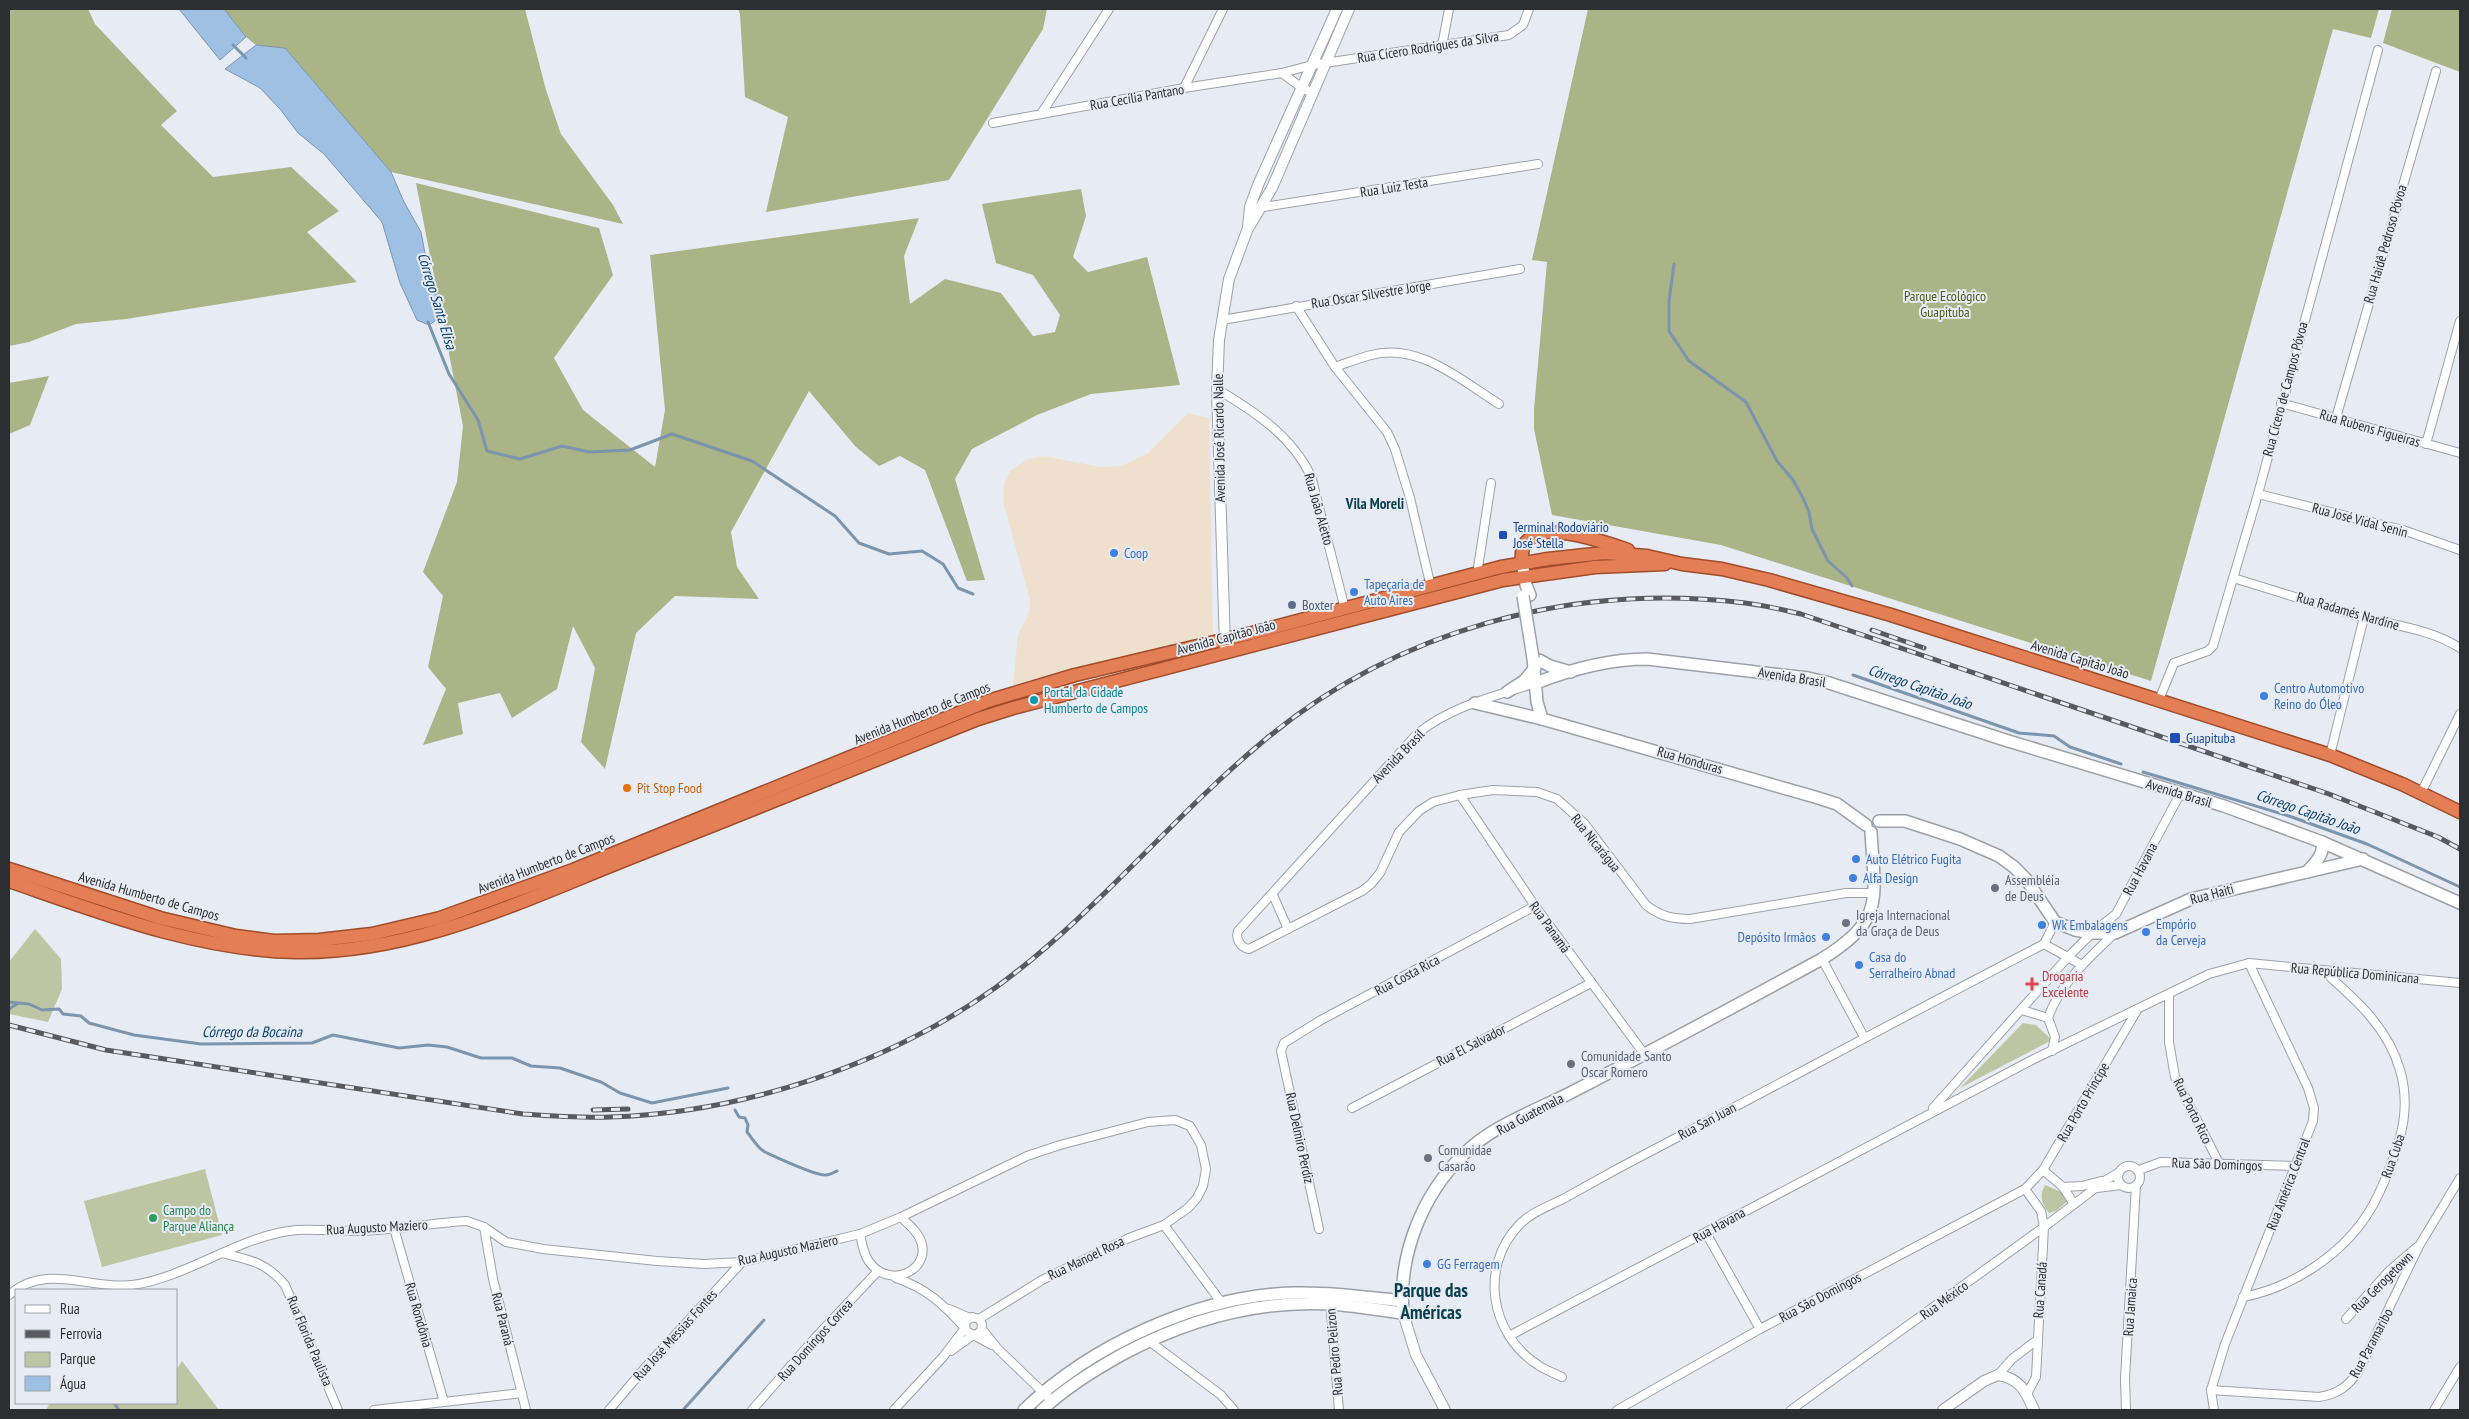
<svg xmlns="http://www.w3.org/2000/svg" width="2469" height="1419" font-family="'PT Sans Narrow',sans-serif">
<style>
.commercial{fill:#efe0cd}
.green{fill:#bdc5a2}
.forest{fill:#aab487}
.water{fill:#9ec1e3;stroke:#7c95ae}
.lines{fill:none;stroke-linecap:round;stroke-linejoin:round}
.stream{stroke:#7c95ae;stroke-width:3}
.minor-casing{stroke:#9ca1a8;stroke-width:10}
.tertiary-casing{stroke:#9ca1a8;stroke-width:12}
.secondary-casing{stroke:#9ca1a8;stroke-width:14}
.trunk-casing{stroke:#a04d2c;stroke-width:15}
.minor{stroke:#fff;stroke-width:8}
.tertiary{stroke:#fff;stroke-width:10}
.secondary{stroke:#fff;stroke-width:11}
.trunk{stroke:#e47e54;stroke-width:12}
.rail-casing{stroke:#585a5f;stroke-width:5}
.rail{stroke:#e7ecf4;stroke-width:3;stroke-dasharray:9;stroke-linecap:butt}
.secondary-bridge-casing{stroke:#9ca1a8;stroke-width:14;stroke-linecap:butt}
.secondary-bridge{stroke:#fff;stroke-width:11}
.transit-dot{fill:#1a4fb4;stroke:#e7ecf4;stroke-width:2}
.shop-dot{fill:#3f7fe0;stroke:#e7ecf4;stroke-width:2}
.service-dot{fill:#5c6f8a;stroke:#e7ecf4;stroke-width:2}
.culture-dot{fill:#0f9aa8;stroke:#e7ecf4;stroke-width:2}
.food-dot{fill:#e8710a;stroke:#e7ecf4;stroke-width:2}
.worship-dot{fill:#6b7280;stroke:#e7ecf4;stroke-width:2}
.health-dot{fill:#e0444e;stroke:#e7ecf4;stroke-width:2}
.leisure-dot{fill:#2e9e5b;stroke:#e7ecf4;stroke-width:2}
.labels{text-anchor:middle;stroke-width:4;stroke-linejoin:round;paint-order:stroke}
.street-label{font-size:14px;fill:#2c2e31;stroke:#e7ecf4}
.park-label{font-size:14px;fill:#4e5a14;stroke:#e7ecf4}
.transit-label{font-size:14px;fill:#164399;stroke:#e7ecf4;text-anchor:start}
.shop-label{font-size:14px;fill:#366cbe;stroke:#e7ecf4;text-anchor:start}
.service-label{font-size:14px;fill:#4e5e75;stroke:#e7ecf4;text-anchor:start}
.culture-label{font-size:14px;fill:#0d838f;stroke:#e7ecf4;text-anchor:start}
.food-label{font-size:14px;fill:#c56008;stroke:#e7ecf4;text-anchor:start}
.worship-label{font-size:14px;fill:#5b616d;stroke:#e7ecf4;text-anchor:start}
.health-label{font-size:14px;fill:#be3a42;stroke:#e7ecf4;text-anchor:start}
.leisure-label{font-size:14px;fill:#27864d;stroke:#e7ecf4;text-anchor:start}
.water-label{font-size:15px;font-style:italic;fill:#09416c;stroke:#e7ecf4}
.neighbourhood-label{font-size:15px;font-weight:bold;fill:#093e4f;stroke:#e7ecf4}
.district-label{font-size:19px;font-weight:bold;fill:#093e4f;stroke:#e7ecf4}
</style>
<rect width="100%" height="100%" fill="#e7ecf4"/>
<path class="commercial" d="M1188 413 1209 418 1213 634 1013 685 1018 635 1029 613 1030 600 1004 505 1003 493 1005 480 1011 470 1028 459 1043 456 1101 467 1122 466 1148 453Z"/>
<g class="green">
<path d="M35 929 61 959 62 989 48 1022 9 1014V962Z"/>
<path d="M2023 1023 2036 1025 2052 1040 1960 1088Z"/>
<path d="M205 1169 222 1235 102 1267 84 1201Z"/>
<path d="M2045 1185 2064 1193 2068 1201 2056 1211 2049 1213C2041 1203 2039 1195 2045 1185Z"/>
<path d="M182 1361 219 1410H46L50 1403H176V1370Z"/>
</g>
<g class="forest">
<path d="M9 9H88L95 24 177 111 161 125 213 177 291 167 339 211 307 232 357 282 126 319 76 324 29 342 9 346Z"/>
<path d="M224 9H525L546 90 561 134 613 205 623 224 391 172 285 48 256 45 246 37Z"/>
<path d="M738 9H1047L1043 29 949 180 766 212 788 117 745 97 740 14Z"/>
<path d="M1588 9H2379L2371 38 2333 29 2151 681 1721 545 1552 515 1534 429V409L1547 262 1532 260Z"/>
<path d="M2392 9H2460V72L2383 43Z"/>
<path d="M416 183 599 228 613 275 554 358 583 410 655 467 665 410 650 255 919 218 904 256 910 304 945 279 1001 293 1033 336 1055 332 1060 315 1033 275 996 263 982 204 1081 189 1086 216 1073 257 1088 272 1147 257 1180 385 1091 394 1037 415 972 449 955 479 985 580 967 581 925 470 900 456 879 466 855 446 809 391 731 532 737 567 759 599 675 596 636 633 605 769 581 742 595 668 573 626 557 689 512 718 500 693 458 703 463 734 423 745 446 689 428 667 443 596 423 572 457 482 463 426Z"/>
<path d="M49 376 30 425 9 434V383Z"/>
</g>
<g class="water">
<path d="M179 9H224L246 37 220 60Z"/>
<path d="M256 45 285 48 391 172 404 202 421 232 427 264 440 306 436 320 429 325 417 320 400 283 382 222 324 154 298 133 280 109 260 88 225 69Z"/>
</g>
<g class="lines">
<g class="stream">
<path d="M233 45 246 58"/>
<path d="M1674 264 1669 301V331L1689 361 1746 402 1777 461 1793 480 1803 498 1809 512 1812 529 1828 561 1847 578 1852 586"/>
<path d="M428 322 449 374 478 420 487 451 520 459 562 446 589 452 630 450 672 434 752 461 835 516 859 543 889 554 922 551 943 564 958 588 973 594"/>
<path d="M1853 675 2019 733 2054 736 2070 747 2121 764"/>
<path d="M2143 772 2289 816 2367 844 2460 887"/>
<path d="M9 1002 29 1004 42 1010 59 1009 63 1014 81 1016 89 1023 134 1035 201 1044 312 1043 333 1035 399 1048 428 1045 447 1047 481 1058H512L531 1066 560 1068 601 1082 620 1093 652 1103 728 1088"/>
<path d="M9 1009 17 1004"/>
<path d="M735 1110 739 1117 745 1118 748 1125 747 1132C753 1139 757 1148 765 1152 776 1157 816 1176 826 1175 830 1175 834 1172 837 1171"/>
<path d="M114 1403 119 1410"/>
<path d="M683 1410 764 1320"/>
</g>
<g class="minor-casing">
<g id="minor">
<path d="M1442 46 1449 9"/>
<path d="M1282 73 1302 88 1313 93"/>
<path d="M1184 88 1223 9"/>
<path d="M1041 114 1109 9"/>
<path d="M993 123 1184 88 1282 73 1312 65 1509 35 1523 25 1529 9"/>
<path d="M1257 208 1538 164"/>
<path d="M1296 306 1335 367 1387 432 1395 449 1410 498 1431 587"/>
<path d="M1222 320 1520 269"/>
<path d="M1335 367C1347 363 1359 358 1371 355 1419 342 1462 381 1499 404"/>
<path d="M1217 389C1255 412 1291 435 1311 476L1345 609"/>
<path d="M2281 403 2460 453"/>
<path d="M2336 418 2436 71"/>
<path d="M2426 444 2460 321"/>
<path d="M2258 494 2403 530 2460 550"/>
<path d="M1477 574 1491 483"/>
<path d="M2233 578C2277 591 2321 606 2366 618 2398 626 2432 630 2460 648"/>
<path d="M1536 683C1495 696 1451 706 1417 734L1238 931C1235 939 1241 948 1249 949L1362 891 1371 884 1380 873 1399 832 1419 811 1433 802 1460 795 1493 790 1537 792 1557 799 1584 823 1646 905C1660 916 1672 919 1690 919L1846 893H1874"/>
<path d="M2159 700 2174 663 2208 651 2213 646 2258 494 2378 50"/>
<path d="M2330 755 2364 617"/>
<path d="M2421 793 2460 714"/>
<path d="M1460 795 1535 906 1645 1055"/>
<path d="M1273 895 1288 929"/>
<path d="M2044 944 2082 965"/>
<path d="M1822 959 1864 1037"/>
<path d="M2169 995V1042L2175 1077 2220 1165"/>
<path d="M2022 1010 2048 1018"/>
<path d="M2052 1051 2055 1037 2048 1018C2060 983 2089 958 2115 933"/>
<path d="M1352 1108 1591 983"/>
<path d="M1933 1108 2068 957 2092 933 2116 914 2180 794"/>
<circle cx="2129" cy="1177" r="11"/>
<path d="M2043 1170 2063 1187 2074 1204"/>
<path d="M2139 1170 2161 1162 2296 1166"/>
<path d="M2063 1187 2082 1186 2101 1181"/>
<path d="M2097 1188 2121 1185"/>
<path d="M2025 1189 2041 1211 2044 1227 2036 1377 2027 1394"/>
<path d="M1164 1225 1221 1302"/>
<path d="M484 1227 493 1279 526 1410"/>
<path d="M394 1228 444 1402"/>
<path d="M1319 1229 1281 1051 1284 1043 1321 1020 1535 906"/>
<path d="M1706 1233 1760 1329"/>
<path d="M860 1234C862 1243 863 1252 868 1260 889 1293 936 1268 919 1237 915 1229 907 1223 901 1217"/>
<path d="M222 1253C250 1260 266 1262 285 1285L338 1410"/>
<path d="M896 1278C926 1288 943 1304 964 1327"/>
<path d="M9 1295C46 1262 90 1290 132 1285 183 1278 228 1244 278 1233 303 1227 328 1231 354 1231 391 1231 429 1223 467 1221L484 1227 506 1242 543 1249 657 1261 704 1264 742 1262 860 1234 901 1217 1027 1156 1060 1145 1148 1122 1175 1120 1190 1126 1201 1145 1206 1169 1203 1186 1197 1198 1188 1208 1164 1225 1129 1238 1042 1280 979 1319"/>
<path d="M2243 1297C2291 1288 2340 1256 2367 1215 2377 1200 2384 1183 2390 1167 2403 1135 2410 1104 2400 1070 2388 1027 2354 998 2322 970"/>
<path d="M1330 1300 1339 1410"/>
<path d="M949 1309 970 1318"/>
<path d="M2346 1319 2389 1271 2417 1247"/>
<path d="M982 1329 998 1349 1052 1401"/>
<path d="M975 1335 981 1331 982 1324 979 1319 972 1317 965 1322 966 1331 992 1345"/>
<path d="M1509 1336 2032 1060 2209 974 2249 963 2460 983"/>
<path d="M1149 1341 1221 1395 1234 1410"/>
<path d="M951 1351 973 1335"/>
<path d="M1998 1375 2012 1359 2037 1340"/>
<path d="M1562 1377C1554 1373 1545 1370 1538 1365 1490 1334 1479 1267 1519 1225 1530 1213 1549 1206 1563 1199 1600 1178 1637 1158 1674 1139 1798 1074 1920 1008 2044 944L2055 922"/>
<path d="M2211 1390 2319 1397C2338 1394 2349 1386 2359 1370L2419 1246 2460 1178"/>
<path d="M374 1410 522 1393"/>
<path d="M609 1410 644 1369 742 1262"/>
<path d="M752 1410 815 1338 878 1271"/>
<path d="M894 1410 943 1357 965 1328"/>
<path d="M1617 1410 1760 1329 2025 1189 2043 1170 2136 1012"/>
<path d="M1791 1410 2044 1227 2106 1180 2118 1173"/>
<path d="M2126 1410 2125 1379 2136 1185"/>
<path d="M2214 1410 2211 1390 2225 1344 2313 1121 2314 1108 2308 1088 2249 963"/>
<path d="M2434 1410 2460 1367"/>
</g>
</g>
<g class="tertiary-casing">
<g id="tertiary">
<path d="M1249 227 1272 188 1349 9"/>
<path d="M1225 646 1217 389 1219 340 1229 279 1248 228 1250 207 1258 185 1337 9"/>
<path d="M1403 1313 1416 1355 1445 1410"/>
<path d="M1943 1410 1984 1381 1998 1375C2020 1378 2026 1392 2034 1410"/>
</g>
</g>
<g class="secondary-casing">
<g id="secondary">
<path d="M1522 563 1526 585 1530 595"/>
<path d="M1533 658 1537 702 1542 719"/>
<path d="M1539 660 1550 666 1571 672"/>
<path d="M1536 683C1572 669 1609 659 1647 659L1808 678 1826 682 2005 740 2224 806 2322 842 2460 903"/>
<path d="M1507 692 1524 681 1535 668"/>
<path d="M1475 703 1542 719 1815 797 1837 804 1866 825"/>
<path d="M1879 821H1905L1960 839 1999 856 2014 867 2026 879 2055 922 2075 930 2092 933H2115L2191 899 2363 859"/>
<path d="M2307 872C2314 864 2325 854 2322 842"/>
<path d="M1024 1410C1091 1345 1198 1296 1293 1293 1329 1292 1365 1297 1402 1301"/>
<path d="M1042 1410C1066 1387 1094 1370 1123 1354 1187 1320 1258 1300 1331 1304 1355 1306 1379 1310 1403 1313 1398 1256 1422 1195 1463 1155 1492 1125 1538 1110 1574 1091 1657 1048 1739 1004 1822 959 1885 919 1875 901 1871 832"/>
</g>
</g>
<g class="trunk-casing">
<g id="trunk">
<path d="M1522 563C1516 509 1601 541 1628 550"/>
<path d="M9 869 160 918 236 936 274 941 319 940 372 934 440 918 573 870 988 701 1075 675 1252 633 1501 567 1548 559 1604 553 1647 556 1682 564 1722 569 1769 580 1891 615 2330 755 2402 784 2460 812"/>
<path d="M9 881C102 913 196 950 296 952 412 954 520 902 625 860 743 814 860 766 978 719L1013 708 1503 580 1595 567 1665 564"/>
</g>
</g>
<use href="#minor" class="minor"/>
<use href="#tertiary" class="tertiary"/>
<use href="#secondary" class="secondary"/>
<use href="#trunk" class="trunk"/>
<g class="rail-casing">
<g id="rail">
<path d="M1872 630 1924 648"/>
<path d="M9 1025 106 1050 523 1114C552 1116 581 1118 610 1117 742 1113 887 1065 995 988 1093 917 1168 821 1260 744 1394 630 1571 582 1745 603 1764 605 1783 610 1801 614L2329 794 2438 837 2460 849"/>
<path d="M593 1110 628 1109"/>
</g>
</g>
<use href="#rail" class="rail"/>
<g class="secondary-bridge-casing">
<path id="secondary-bridge" d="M1523 596 1533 658"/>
</g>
<use href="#secondary-bridge" class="secondary-bridge"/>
</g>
<g class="transit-dot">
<rect x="1498" y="530" width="10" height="10" rx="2.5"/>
<rect x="2169" y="732" width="12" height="12" rx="2.5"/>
</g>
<g class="shop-dot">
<circle cx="1114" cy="553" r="5"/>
<circle cx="1354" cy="592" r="5"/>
<circle cx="2264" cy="696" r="5"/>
<circle cx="1856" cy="859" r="5"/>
<circle cx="1853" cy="878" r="5"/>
<circle cx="2042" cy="925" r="5"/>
<circle cx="2146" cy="932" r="5"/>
<circle cx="1826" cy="937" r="5"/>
<circle cx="1859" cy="965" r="5"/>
<circle cx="1427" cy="1264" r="5"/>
</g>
<circle class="service-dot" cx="1292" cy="605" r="5"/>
<circle class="culture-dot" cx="1034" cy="700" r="5"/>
<circle class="food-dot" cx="627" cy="788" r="5"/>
<g class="worship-dot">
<circle cx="1995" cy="888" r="5"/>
<circle cx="1846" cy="923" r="5"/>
<circle cx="1571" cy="1064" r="5"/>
<circle cx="1428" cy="1158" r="5"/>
</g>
<path class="health-dot" d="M2029.5 976.5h5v5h5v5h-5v5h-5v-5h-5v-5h5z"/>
<circle class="leisure-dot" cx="153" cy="1218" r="5"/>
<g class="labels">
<g class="street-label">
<text transform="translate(1428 47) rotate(-9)" y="5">Rua Cícero Rodrigues da Silva</text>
<text transform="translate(1137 97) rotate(-10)" y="5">Rua Cecília Pantano</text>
<text transform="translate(1394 187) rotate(-9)" y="5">Rua Luiz Testa</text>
<text transform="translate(2385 244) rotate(-74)" y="5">Rua Haidê Pedroso Póvoa</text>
<text transform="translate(1371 294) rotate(-9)" y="5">Rua Oscar Silvestre Jorge</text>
<text transform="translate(2285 389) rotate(-75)" y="5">Rua Cícero de Campos Póvoa</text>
<text transform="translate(2370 428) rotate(16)" y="5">Rua Rubens Figueiras</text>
<text transform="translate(1219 438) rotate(-91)" y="5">Avenida José Ricardo Nalle</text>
<text transform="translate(1319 509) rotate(74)" y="5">Rua João Aletto</text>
<text transform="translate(2360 520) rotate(15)" y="5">Rua José Vidal Senin</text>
<text transform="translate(2348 611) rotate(16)" y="5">Rua Radamés Nardine</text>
<text transform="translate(1226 637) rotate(-15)" y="5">Avenida Capitão João</text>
<text transform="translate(2080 659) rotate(17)" y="5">Avenida Capitão João</text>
<text transform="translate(1792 677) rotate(9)" y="5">Avenida Brasil</text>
<text transform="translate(922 713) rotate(-22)" y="5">Avenida Humberto de Campos</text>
<text transform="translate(1398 756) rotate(-46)" y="5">Avenida Brasil</text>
<text transform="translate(1690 760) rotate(16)" y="5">Rua Honduras</text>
<text transform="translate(2179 793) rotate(17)" y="5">Avenida Brasil</text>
<text transform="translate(1596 843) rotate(51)" y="5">Rua Nicarágua</text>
<text transform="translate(546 863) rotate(-21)" y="5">Avenida Humberto de Campos</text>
<text transform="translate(2140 869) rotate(-62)" y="5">Rua Havana</text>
<text transform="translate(2212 894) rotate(-15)" y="5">Rua Haiti</text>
<text transform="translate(149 896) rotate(16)" y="5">Avenida Humberto de Campos</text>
<text transform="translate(1550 927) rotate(54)" y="5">Rua Panamá</text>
<text transform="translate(2355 973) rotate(5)" y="5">Rua República Dominicana</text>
<text transform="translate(1407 975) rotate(-28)" y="5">Rua Costa Rica</text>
<text transform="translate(1471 1045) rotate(-27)" y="5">Rua El Salvador</text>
<text transform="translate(2083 1102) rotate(-60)" y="5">Rua Porto Príncipe</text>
<text transform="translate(2193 1111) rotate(64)" y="5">Rua Porto Rico</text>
<text transform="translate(1530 1114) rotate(-28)" y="5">Rua Guatemala</text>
<text transform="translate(1707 1121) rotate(-28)" y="5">Rua San Juan</text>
<text transform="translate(1300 1138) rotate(78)" y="5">Rua Delmiro Perdiz</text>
<text transform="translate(2393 1156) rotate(-71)" y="5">Rua Cuba</text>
<text transform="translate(2217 1164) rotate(2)" y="5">Rua São Domingos</text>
<text transform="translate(2288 1184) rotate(-69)" y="5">Rua América Central</text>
<text transform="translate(1719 1225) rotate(-29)" y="5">Rua Havana</text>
<text transform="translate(377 1227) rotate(-3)" y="5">Rua Augusto Maziero</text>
<text transform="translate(788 1250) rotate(-12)" y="5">Rua Augusto Maziero</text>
<text transform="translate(1086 1258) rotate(-26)" y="5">Rua Manoel Rosa</text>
<text transform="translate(2382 1282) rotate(-45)" y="5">Rua Gerogetown</text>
<text transform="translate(2040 1290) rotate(-86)" y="5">Rua Canadá</text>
<text transform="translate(1820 1297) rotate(-28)" y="5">Rua São Domingos</text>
<text transform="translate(1944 1300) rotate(-36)" y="5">Rua México</text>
<text transform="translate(2130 1307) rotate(-86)" y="5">Rua Jamaica</text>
<text transform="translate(419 1315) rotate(74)" y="5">Rua Rondônia</text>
<text transform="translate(503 1319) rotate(76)" y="5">Rua Paraná</text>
<text transform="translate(675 1335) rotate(-48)" y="5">Rua José Messias Fontes</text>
<text transform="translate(815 1340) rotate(-48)" y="5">Rua Domingos Correa</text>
<text transform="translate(310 1341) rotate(67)" y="5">Rua Florida Paulista</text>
<text transform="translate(2371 1343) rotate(-62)" y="5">Rua Paramaribo</text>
<text transform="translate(1334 1352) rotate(-95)" y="5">Rua Pedro Pelizon</text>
</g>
<g class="park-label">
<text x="1945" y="301">Parque Ecológico<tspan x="1945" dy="16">Guapituba</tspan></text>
</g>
<g class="transit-label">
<text x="1513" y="532">Terminal Rodoviário<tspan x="1513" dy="16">José Stella</tspan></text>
<text x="2186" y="743">Guapituba</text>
</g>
<g class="shop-label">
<text x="1124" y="558">Coop</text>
<text x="1364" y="589">Tapeçaria de<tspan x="1364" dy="16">Auto Aires</tspan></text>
<text x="2274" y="693">Centro Automotivo<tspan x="2274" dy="16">Reino do Óleo</tspan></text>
<text x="1866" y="864">Auto Elétrico Fugita</text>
<text x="1863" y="883">Alfa Design</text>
<text x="2156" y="929">Empório<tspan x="2156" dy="16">da Cerveja</tspan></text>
<text x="2052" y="930">Wk Embalagens</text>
<text x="1816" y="942" text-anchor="end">Depósito Irmãos</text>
<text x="1869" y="962">Casa do<tspan x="1869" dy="16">Serralheiro Abnad</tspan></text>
<text x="1437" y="1269">GG Ferragem</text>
</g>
<g class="service-label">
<text x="1302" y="610">Boxter</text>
</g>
<g class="culture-label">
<text x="1044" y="697">Portal da Cidade<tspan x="1044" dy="16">Humberto de Campos</tspan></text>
</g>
<g class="food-label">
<text x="637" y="793">Pit Stop Food</text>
</g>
<g class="worship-label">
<text x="2005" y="885">Assembléia<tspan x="2005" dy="16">de Deus</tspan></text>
<text x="1856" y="920">Igreja Internacional<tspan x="1856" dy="16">da Graça de Deus</tspan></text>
<text x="1581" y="1061">Comunidade Santo<tspan x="1581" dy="16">Oscar Romero</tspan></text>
<text x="1438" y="1155">Comunidae<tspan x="1438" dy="16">Casarão</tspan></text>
</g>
<g class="health-label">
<text x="2042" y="981">Drogaria<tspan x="2042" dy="16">Excelente</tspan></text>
</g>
<g class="leisure-label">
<text x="163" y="1215">Campo do<tspan x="163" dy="16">Parque Aliança</tspan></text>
</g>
<g class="water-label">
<text transform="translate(437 301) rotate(73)" y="5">Córrego Santa Elisa</text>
<text transform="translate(1920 687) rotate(19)" y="5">Córrego Capitão João</text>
<text transform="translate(2308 812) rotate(19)" y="5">Córrego Capitão João</text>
<text x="252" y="1037">Córrego da Bocaina</text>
</g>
<g class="neighbourhood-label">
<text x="1375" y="509">Vila Moreli</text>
</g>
<g class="district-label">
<text x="1431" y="1297">Parque das<tspan x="1431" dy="22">Américas</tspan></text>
</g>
</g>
<rect width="2469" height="1419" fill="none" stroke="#2c2e31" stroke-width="20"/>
<rect x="15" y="1289" width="162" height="115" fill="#e7ecf4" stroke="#9ca0a6"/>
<rect x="25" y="1305" width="25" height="8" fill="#ffffff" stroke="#9ca0a6"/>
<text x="60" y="1314" font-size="15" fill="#2c2e31">Rua</text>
<rect x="25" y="1330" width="25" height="8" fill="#585a5f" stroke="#9ca0a6"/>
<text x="60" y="1339" font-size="15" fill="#2c2e31">Ferrovia</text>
<rect x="25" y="1352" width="25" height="15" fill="#bdc5a2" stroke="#9ca0a6"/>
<text x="60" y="1364" font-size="15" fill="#2c2e31">Parque</text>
<rect x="25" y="1376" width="25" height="15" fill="#9ec1e3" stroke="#9ca0a6"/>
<text x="60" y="1389" font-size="15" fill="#2c2e31">Água</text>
</svg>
